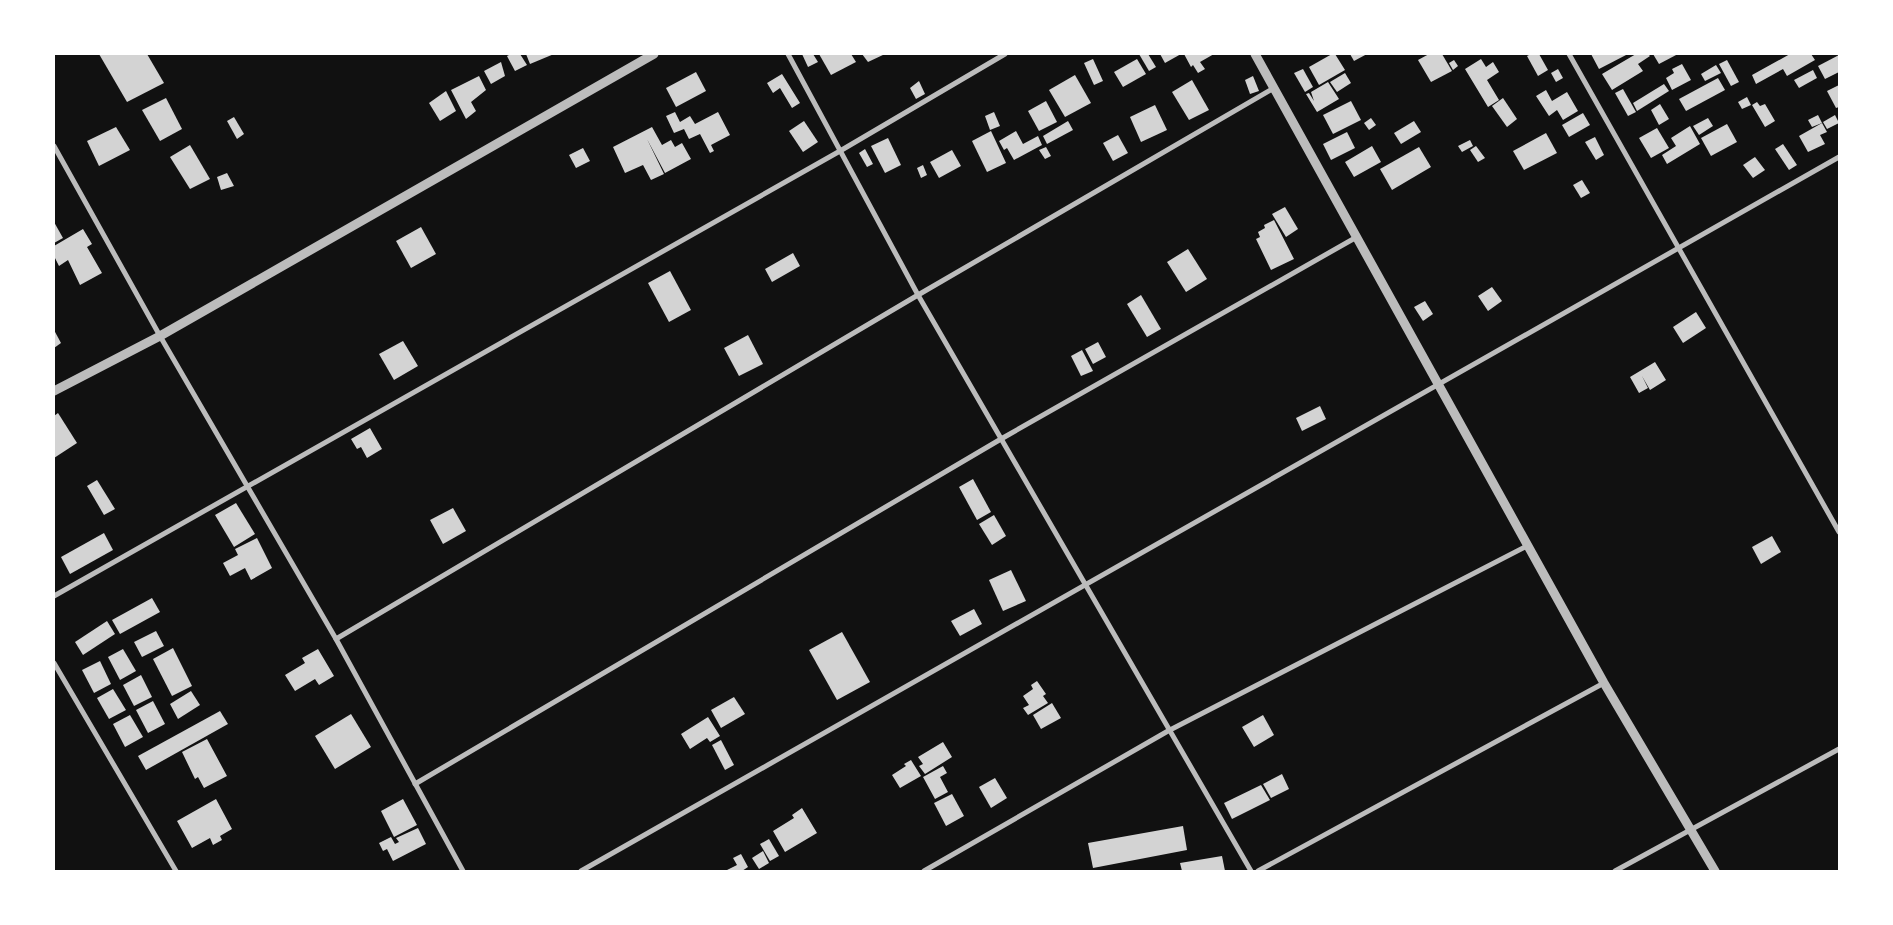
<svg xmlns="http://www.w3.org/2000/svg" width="1893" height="925" font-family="Overpass,sans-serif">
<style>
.building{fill:#d3d3d3}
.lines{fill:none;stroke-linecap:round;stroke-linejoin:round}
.minor{stroke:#bcbcbc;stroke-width:5}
.tertiary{stroke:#bcbcbc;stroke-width:9}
</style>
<rect width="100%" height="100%" fill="#111"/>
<g class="building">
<path d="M99 54H147L164 83 127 102Z"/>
<path d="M511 54H520L527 65 515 71 507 56Z"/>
<path d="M526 54H554L530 64Z"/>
<path d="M802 54H813L818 62 808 67Z"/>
<path d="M819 54H851L856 62 831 75Z"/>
<path d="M862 54H885L868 62Z"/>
<path d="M1139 54H1148L1156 67 1149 71Z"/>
<path d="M1160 54H1181L1165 63Z"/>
<path d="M1184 54H1214L1200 62 1205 69 1198 73 1193 65 1191 67Z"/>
<path d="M1332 54H1335L1345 70 1319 85 1309 67Z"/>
<path d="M1350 54H1367L1354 61Z"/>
<path d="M1429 54H1442L1452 71 1431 82 1418 60Z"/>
<path d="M1531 54H1539L1548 70 1538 76 1527 56Z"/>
<path d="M1591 54H1628L1599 69Z"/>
<path d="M1636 54H1648L1650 56 1638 64 1643 71 1612 90 1602 74Z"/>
<path d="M1653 54H1678L1659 64Z"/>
<path d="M1790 54H1811L1815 60 1787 76 1783 69 1756 84 1752 75Z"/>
<path d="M1839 55V72L1825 79 1818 66Z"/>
<path d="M1093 59 1103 81 1094 85 1084 63Z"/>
<path d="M1137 59 1146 74 1123 87 1114 72Z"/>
<path d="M1481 59 1486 67 1493 62 1499 72 1487 80 1499 100 1488 107 1465 69Z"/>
<path d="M1454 60 1458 66 1453 70 1449 63Z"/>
<path d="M1727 60 1739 82 1731 86 1719 64Z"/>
<path d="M501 62 505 76 491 84 484 71Z"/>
<path d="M1682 64 1691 80 1672 90 1666 78 1674 73 1672 69Z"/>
<path d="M1716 65 1721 73 1705 81 1701 74Z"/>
<path d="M1303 69 1313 87 1305 92 1294 73Z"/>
<path d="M1558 69 1563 78 1556 82 1551 73Z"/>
<path d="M1813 70 1817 78 1799 88 1794 80Z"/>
<path d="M696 72 706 91 676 107 666 88Z"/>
<path d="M1345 73 1351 83 1337 92 1330 82Z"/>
<path d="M782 74 800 103 792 108 780 88 773 93 767 83Z"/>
<path d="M1075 75 1091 103 1065 117 1049 90Z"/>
<path d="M479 76 486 90 471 102 476 111 466 119 451 90Z"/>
<path d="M1253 76 1259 91 1250 94 1245 80Z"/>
<path d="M1718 78 1725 90 1686 111 1679 99Z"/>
<path d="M1192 80 1209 110 1189 120 1172 92Z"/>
<path d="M919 81 925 94 916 99 910 88Z"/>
<path d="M1328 82 1339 99 1317 112 1306 94 1309 93 1314 101 1311 92Z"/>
<path d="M1664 84 1669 91 1637 111 1633 103Z"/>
<path d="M1839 85V107L1836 108 1827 91Z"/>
<path d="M1623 89 1636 112 1628 116 1615 93Z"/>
<path d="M1546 90 1552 101 1567 92 1578 111 1563 120 1557 110 1549 116 1536 96Z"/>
<path d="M446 91 456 111 440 121 429 103Z"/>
<path d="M1747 97 1751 105 1742 109 1738 102Z"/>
<path d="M166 98 182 129 160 141 142 110Z"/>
<path d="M1503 98 1517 119 1507 127 1492 106Z"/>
<path d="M1046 101 1057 122 1039 131 1028 111Z"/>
<path d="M1351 101 1361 120 1333 134 1323 115Z"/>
<path d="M1757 102 1760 106 1765 104 1775 121 1765 127 1752 105Z"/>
<path d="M1660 104 1669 119 1659 125 1651 110Z"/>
<path d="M1155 105 1167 130 1141 142 1130 117Z"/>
<path d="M675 112 680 122 690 116 695 124 718 112 730 135 711 145 714 151 710 153 700 134 689 139 684 129 674 133 666 116Z"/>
<path d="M994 112 1000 126 990 130 985 116Z"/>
<path d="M1583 113 1590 125 1569 137 1562 125Z"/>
<path d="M1818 115 1822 123 1812 127 1808 120Z"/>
<path d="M1835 115 1839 123 1827 129 1823 122Z"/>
<path d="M234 117 244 134 237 139 227 121Z"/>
<path d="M1371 118 1376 125 1369 130 1364 123Z"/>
<path d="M1708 118 1713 126 1699 135 1693 126Z"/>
<path d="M804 121 818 142 803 152 789 131Z"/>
<path d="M1068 121 1073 130 1047 144 1043 136Z"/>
<path d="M1414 121 1421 132 1401 144 1394 133Z"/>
<path d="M1822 123 1827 132 1820 135 1825 144 1808 152 1799 136Z"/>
<path d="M1727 124 1737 142 1711 156 1701 138Z"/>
<path d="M1690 126 1700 144 1667 164 1662 155 1676 146 1671 138Z"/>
<path d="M116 127 130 150 99 166 87 141Z"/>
<path d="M652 127 662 145 671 140 675 147 682 143 691 159 665 173 647 139 664 174 651 180 643 165 625 173 613 147Z"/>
<path d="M1657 128 1669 148 1651 158 1639 138Z"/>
<path d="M991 131 1006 163 987 172 972 141Z"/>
<path d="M1016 131 1023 144 1038 136 1042 145 1014 160 1007 148 1004 150 999 141Z"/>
<path d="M1347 132 1355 148 1331 160 1323 144Z"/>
<path d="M1546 133 1557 153 1524 170 1513 151Z"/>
<path d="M1118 135 1128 153 1113 161 1103 143Z"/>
<path d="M1595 137 1604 155 1596 160 1585 142Z"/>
<path d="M888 138 901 165 885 173 871 146Z"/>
<path d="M1470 140 1473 146 1462 152 1458 146Z"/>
<path d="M1783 144 1797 165 1789 170 1775 149Z"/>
<path d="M190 145 210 179 190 189 170 157Z"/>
<path d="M1372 146 1381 162 1354 177 1345 162Z"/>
<path d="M1476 146 1485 158 1478 162 1470 150Z"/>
<path d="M1046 147 1051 156 1045 159 1039 150Z"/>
<path d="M1419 147 1431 167 1392 190 1380 169Z"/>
<path d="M583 148 590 161 576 168 569 155Z"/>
<path d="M865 149 873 164 867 167 859 153Z"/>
<path d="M952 150 961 166 939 178 930 162Z"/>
<path d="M1755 157 1765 170 1753 178 1743 165Z"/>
<path d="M923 165 927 175 921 178 917 168Z"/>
<path d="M227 173 234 186 221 190 217 177Z"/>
<path d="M1582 180 1590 193 1581 198 1573 185Z"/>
<path d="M1285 207 1298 229 1286 237 1272 214Z"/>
<path d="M1274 220 1294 259 1271 270 1256 239 1260 237 1258 232 1265 228 1264 225Z"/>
<path d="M54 222 63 238 54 243Z"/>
<path d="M421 227 436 254 411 268 396 241Z"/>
<path d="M83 229 92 244 87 247 102 273 80 285 68 260 59 266 54 256V246Z"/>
<path d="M1188 249 1207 279 1186 292 1167 262Z"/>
<path d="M793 253 800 266 772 282 765 269Z"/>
<path d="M670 271 691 310 669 322 648 283Z"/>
<path d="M1492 287 1502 301 1488 311 1478 296Z"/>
<path d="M1141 295 1161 329 1147 337 1127 304Z"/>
<path d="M1425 301 1433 314 1423 321 1414 307Z"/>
<path d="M1696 312 1706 328 1683 343 1673 327Z"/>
<path d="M54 330 61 343 54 348Z"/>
<path d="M748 335 763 364 739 376 724 348Z"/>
<path d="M403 341 418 366 394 380 379 354Z"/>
<path d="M1098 342 1106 357 1093 364 1085 349Z"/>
<path d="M1082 350 1093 371 1081 376 1071 356Z"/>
<path d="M1655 362 1666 380 1650 390 1642 376 1648 388 1639 393 1630 377Z"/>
<path d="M1320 406 1326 419 1302 431 1296 418Z"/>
<path d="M58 413 77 443 54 458V416Z"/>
<path d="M370 428 382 449 367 458 361 447 357 449 351 439Z"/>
<path d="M973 479 991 512 977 520 959 487Z"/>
<path d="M97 480 115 509 104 515 87 486Z"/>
<path d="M236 503 255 534 234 547 215 515Z"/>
<path d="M453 508 466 531 443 544 430 520Z"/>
<path d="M994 515 1006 536 992 545 979 524Z"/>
<path d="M104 533 113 550 70 574 61 557Z"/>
<path d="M1772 536 1781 552 1761 564 1752 547Z"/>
<path d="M257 538 272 568 251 580 245 568 230 576 223 563 238 555 235 549Z"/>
<path d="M1011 570 1026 601 1003 611 989 580Z"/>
<path d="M152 598 160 612 120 634 112 620Z"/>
<path d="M974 609 982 624 960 636 951 621Z"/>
<path d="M107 621 115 634 83 655 75 642Z"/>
<path d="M156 631 164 646 142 657 134 642Z"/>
<path d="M842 632 870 682 837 700 809 650Z"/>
<path d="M173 648 192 686 172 696 153 659Z"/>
<path d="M123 649 136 671 120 680 108 657Z"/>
<path d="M318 649 334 676 319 685 315 679 295 691 285 675 305 663 302 658Z"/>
<path d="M100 661 111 684 94 693 82 670Z"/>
<path d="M141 675 152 697 134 706 123 685Z"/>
<path d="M1037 681 1046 694 1043 696 1048 703 1028 715 1023 708 1029 705 1023 696 1033 689 1031 685Z"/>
<path d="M113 689 126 710 109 719 97 698Z"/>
<path d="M191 691 200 705 178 719 170 704Z"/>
<path d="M734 697 745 714 721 728 711 710Z"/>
<path d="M153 701 165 724 148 733 136 710Z"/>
<path d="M1052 703 1061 718 1041 729 1033 715Z"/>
<path d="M220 711 228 724 146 770 138 756Z"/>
<path d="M351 714 371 747 335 769 315 736Z"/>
<path d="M130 715 143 737 125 747 113 724Z"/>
<path d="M1263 715 1274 735 1254 747 1242 727Z"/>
<path d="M708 717 720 736 710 742 707 738 690 749 681 734Z"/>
<path d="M207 739 227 776 204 788 198 777 195 779 182 752Z"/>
<path d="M721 740 734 765 725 770 712 745Z"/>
<path d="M943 742 952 757 925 774 919 766 923 764 918 757Z"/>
<path d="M911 760 921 776 900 788 892 775 906 766 904 764Z"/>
<path d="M943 766 947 773 940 777 948 792 935 799 923 777Z"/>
<path d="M1282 774 1289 789 1271 798 1263 784Z"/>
<path d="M995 778 1007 798 991 808 979 787Z"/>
<path d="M1261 785 1270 800 1232 819 1224 803Z"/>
<path d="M952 794 964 816 946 826 934 803Z"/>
<path d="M216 799 232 829 220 836 222 840 213 845 210 838 192 848 177 821Z"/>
<path d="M403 799 417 825 394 837 381 811Z"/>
<path d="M802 808 817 833 785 852 773 831 794 818 792 815Z"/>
<path d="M1183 826 1187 850 1093 868 1088 843Z"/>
<path d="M418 828 426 844 393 861 387 849 383 851 379 843 391 837 395 844 399 842 396 838Z"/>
<path d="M769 839 779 856 770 861 760 844Z"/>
<path d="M763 851 769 863 759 869 752 858Z"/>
<path d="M741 854 748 867 742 871H725L737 865 733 858Z"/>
<path d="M1222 856 1225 871H1182L1180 863Z"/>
</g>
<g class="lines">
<g class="minor">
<path d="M788 54 918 295 1251 871"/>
<path d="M1569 54 1839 532"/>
<path d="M54 146 160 336 336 639 463 871"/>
<path d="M54 596 840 151 1005 54"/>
<path d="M336 639 918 295 1274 88"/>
<path d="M54 663 176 871"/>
<path d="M415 784 1001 439 1355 238"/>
<path d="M581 871 1839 157"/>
<path d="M924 871 1168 731 1527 546"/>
<path d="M1258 871 1604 683"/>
<path d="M1615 871 1839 749"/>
</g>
<g class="tertiary">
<path d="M1255 54 1604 683 1715 871"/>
<path d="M54 391 160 336 654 54"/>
</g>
</g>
<rect width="1893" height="925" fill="none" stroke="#ffffff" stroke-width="110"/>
</svg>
